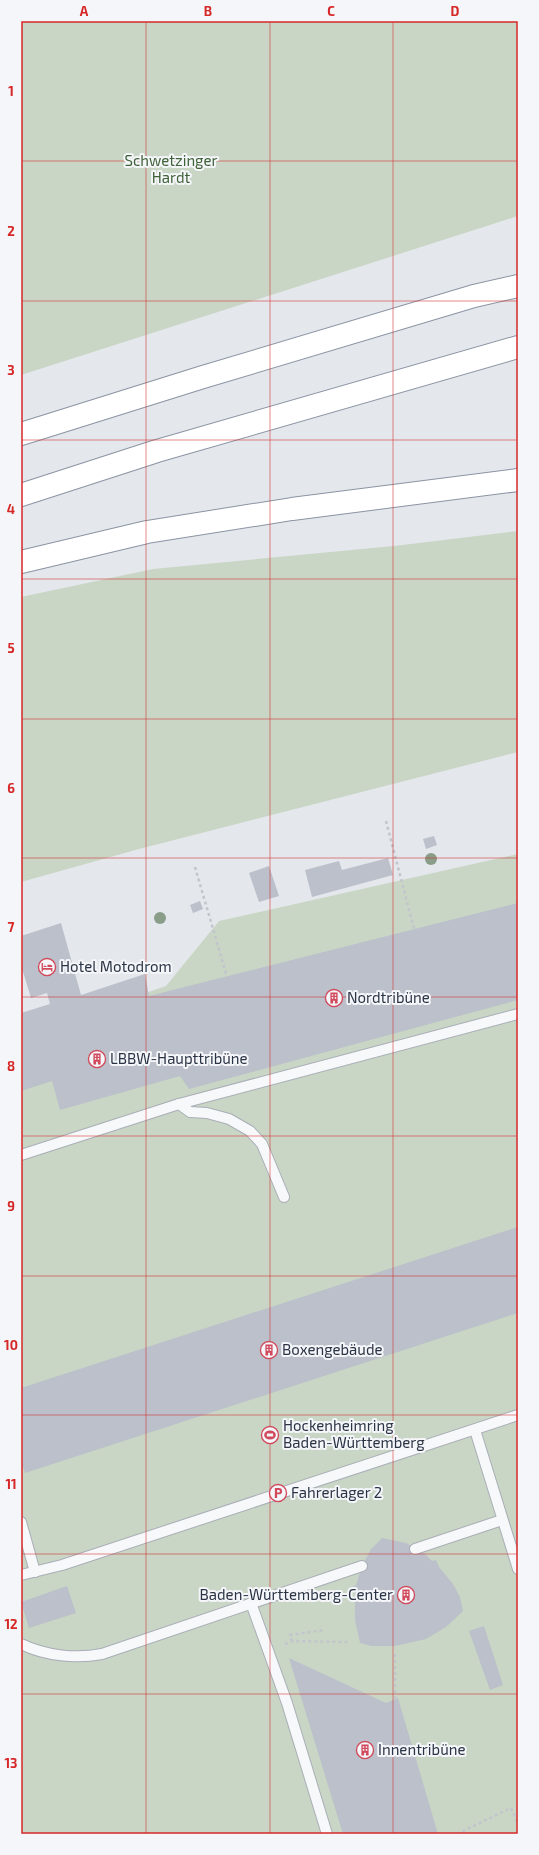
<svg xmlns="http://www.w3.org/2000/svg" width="539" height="1855" font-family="'Exo 2',sans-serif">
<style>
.green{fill:#c9d6c5}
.building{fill:#bbc0ca}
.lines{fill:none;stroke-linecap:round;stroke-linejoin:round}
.service-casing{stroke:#a9aeb7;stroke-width:12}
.motorway-casing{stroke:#8b94a3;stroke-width:24}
.path{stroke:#c2c5cb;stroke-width:2.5;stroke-dasharray:3 3;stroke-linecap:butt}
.service{stroke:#f7f8fa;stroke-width:10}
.motorway{stroke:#fff;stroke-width:22}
.tree{fill:#899d89}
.grid{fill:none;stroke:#d62828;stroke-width:1;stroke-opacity:0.55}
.labels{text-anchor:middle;stroke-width:4;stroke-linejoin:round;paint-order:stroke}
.park-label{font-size:15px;fill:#3f6138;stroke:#f4f6f9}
.poi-label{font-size:15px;fill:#2b3445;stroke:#f4f6f9;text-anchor:start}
.neatline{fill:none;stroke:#d62828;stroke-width:1.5}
.grid-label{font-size:13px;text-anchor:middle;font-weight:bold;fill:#d62828}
</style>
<rect width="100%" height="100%" fill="#e4e7ec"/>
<g class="green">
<path d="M21 21H518V216L21 375Z"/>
<path d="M518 531V752L139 849 21 882V597L153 569 394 546Z"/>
<path d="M518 854V1834H21V1036L166 986 219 921Z"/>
</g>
<g class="building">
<path d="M434 836 437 845 426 849 423 839Z"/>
<path d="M388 858 393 875 312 897 305 870 339 861 342 870Z"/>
<path d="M269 866 279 896 259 902 249 873Z"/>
<path d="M200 901 203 909 193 913 190 905Z"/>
<path d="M518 903V1000L189 1089 180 1076 60 1110 52 1081 21 1091V1013L50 1004 47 993 31 998 21 965V936L61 923 81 995 145 974 149 996Z"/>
<path d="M518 1227V1313L25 1473 21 1460V1388Z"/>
<path d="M382 1538 406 1543 424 1553 432 1561 436 1560 439 1567 453 1584 460 1597 463 1611 446 1627 426 1639 395 1646H371L360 1643 355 1620V1592L353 1587 356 1585 362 1566 371 1549Z"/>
<path d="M67 1586 76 1613 29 1628 21 1602Z"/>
<path d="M484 1626 503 1685 490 1690 469 1631Z"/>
<path d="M289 1658 386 1703 398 1698 438 1834H343Z"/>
</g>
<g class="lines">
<g class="service-casing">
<g id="service">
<path d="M179 1104 190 1112 207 1113 229 1119 250 1131 262 1144 284 1197"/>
<path d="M21 1155 179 1104 518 1014"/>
<path d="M475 1430 518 1569"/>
<path d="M21 1522 35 1572"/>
<path d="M415 1549 502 1520"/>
<path d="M21 1575 62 1565 518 1415"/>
<path d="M251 1603 287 1703 327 1834"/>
<path d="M21 1644C46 1656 76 1659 102 1654L362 1566"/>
</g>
</g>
<g class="motorway-casing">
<g id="motorway">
<path d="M21 434 203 377 474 296 518 286"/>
<path d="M21 495 157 451 518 347"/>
<path d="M21 562 147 532 292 509 518 480"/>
</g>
</g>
<g class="path">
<path d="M386 821 414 929"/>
<path d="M195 867 227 977"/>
<path d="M292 1641 290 1635 324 1630"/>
<path d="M285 1644 292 1641 348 1642"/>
<path d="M395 1699V1652"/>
<path d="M457 1834 511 1808 518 1824"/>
</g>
<use href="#service" class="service"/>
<use href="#motorway" class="motorway"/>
</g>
<g class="tree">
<circle cx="431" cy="859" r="6"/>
<circle cx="160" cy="918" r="6"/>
</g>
<path class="grid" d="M146 21V1834M270 21V1834M393 21V1834M21 161H518M21 301H518M21 440H518M21 579H518M21 719H518M21 858H518M21 997H518M21 1136H518M21 1276H518M21 1415H518M21 1554H518M21 1694H518"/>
<defs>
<g id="hotel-ring" transform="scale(0.9)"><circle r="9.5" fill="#f4f6f9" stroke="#d1495b" stroke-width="1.5"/><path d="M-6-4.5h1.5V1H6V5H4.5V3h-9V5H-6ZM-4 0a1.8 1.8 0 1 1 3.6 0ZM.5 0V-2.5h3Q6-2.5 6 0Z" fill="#d1495b"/></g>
<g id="building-ring" transform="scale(0.9)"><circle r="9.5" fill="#f4f6f9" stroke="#d1495b" stroke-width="1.5"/><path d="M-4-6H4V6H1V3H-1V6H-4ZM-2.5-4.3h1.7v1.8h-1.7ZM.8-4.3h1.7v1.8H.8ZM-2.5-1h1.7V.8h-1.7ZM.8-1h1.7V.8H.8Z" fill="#d1495b"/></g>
<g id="stadium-ring" transform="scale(0.9)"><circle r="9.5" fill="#f4f6f9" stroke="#d1495b" stroke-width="1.5"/><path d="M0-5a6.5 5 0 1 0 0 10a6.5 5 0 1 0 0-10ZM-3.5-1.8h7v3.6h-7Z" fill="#d1495b"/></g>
<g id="parking-ring" transform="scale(0.9)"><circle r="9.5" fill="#f4f6f9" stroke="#d1495b" stroke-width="1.5"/><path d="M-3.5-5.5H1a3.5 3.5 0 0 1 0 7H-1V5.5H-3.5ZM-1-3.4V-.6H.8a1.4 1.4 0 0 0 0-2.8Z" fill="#d1495b"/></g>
</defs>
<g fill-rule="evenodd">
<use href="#hotel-ring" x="47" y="967"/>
<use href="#building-ring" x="334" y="998"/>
<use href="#building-ring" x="97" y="1059"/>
<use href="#building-ring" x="269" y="1350"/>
<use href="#stadium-ring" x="270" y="1435"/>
<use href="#parking-ring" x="278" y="1493"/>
<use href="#building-ring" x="406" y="1595"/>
<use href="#building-ring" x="365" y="1750"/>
</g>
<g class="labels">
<g class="park-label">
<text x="171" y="166">Schwetzinger<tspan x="171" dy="17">Hardt</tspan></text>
</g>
<g class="poi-label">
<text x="60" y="972">Hotel Motodrom</text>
<text x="347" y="1003">Nordtribüne</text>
<text x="110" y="1064">LBBW-Haupttribüne</text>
<text x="282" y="1355">Boxengebäude</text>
<text x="283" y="1431">Hockenheimring<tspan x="283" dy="17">Baden-Württemberg</tspan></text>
<text x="291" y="1498">Fahrerlager 2</text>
<text x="393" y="1600" text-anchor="end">Baden-Württemberg-Center</text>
<text x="378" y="1755">Innentribüne</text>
</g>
</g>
<rect width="539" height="1855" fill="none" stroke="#f4f6f9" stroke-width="44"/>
<rect x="22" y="22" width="495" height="1811" class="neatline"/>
<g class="grid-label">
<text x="84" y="16">A</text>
<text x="208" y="16">B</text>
<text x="331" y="16">C</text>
<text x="455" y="16">D</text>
<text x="11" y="96">1</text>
<text x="11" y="236">2</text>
<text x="11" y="375">3</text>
<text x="11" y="514">4</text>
<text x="11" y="653">5</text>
<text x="11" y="793">6</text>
<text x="11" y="932">7</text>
<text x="11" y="1071">8</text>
<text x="11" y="1211">9</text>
<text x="11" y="1350">10</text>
<text x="11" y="1489">11</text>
<text x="11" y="1629">12</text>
<text x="11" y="1768">13</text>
</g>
</svg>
